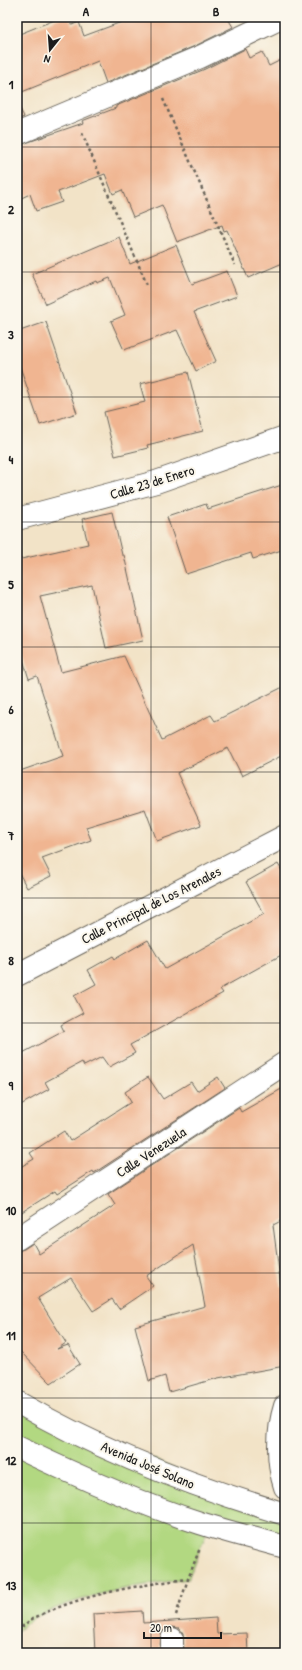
<svg xmlns="http://www.w3.org/2000/svg" width="302" height="1670" font-family="'Patrick Hand',sans-serif">
<style>
.green{fill:#b2d881;stroke:#677a4e}
.building{fill:#f0b591}
.lines{fill:none;stroke-linecap:round;stroke-linejoin:round}
.minor-casing{stroke:#676258;stroke-width:24}
.path{stroke:#676258;stroke-width:2.5;stroke-dasharray:3 3;stroke-linecap:butt}
.minor{stroke:#fff;stroke-width:22}
.grid{fill:none;stroke:#1c1c1c;stroke-width:1;stroke-opacity:0.55}
.labels{text-anchor:middle;stroke-width:4;stroke-linejoin:round;paint-order:stroke}
.street-label{font-size:14px;fill:#1c1c1c;stroke:#fbf7ec}
.neatline{fill:none;stroke:#1c1c1c;stroke-width:1.5}
.grid-label{font-size:13px;text-anchor:middle;font-weight:bold;fill:#1c1c1c}
</style>
<rect width="100%" height="100%" fill="#fbf7ec"/>
<filter id="ink" filterUnits="userSpaceOnUse"><feTurbulence type="fractalNoise" baseFrequency=".025" numOctaves="2"/><feDisplacementMap in="SourceGraphic" scale="8" xChannelSelector="R" yChannelSelector="G"/><feConvolveMatrix kernelMatrix="1 2 1 2 8 2 1 2 1" color-interpolation-filters="sRGB"/></filter>
<filter id="wash" filterUnits="userSpaceOnUse"><feTurbulence type="fractalNoise" baseFrequency=".012" numOctaves="4" result="noise"/><feDisplacementMap in="SourceGraphic" scale="16" xChannelSelector="R" yChannelSelector="G"/><feGaussianBlur stdDeviation="0.9" result="paint"/><feColorMatrix in="noise" values="0 0 0 0 0 0 0 0 0 0 0 0 0 0 0 0 0 1.4 0 .05"/><feComposite in="paint" operator="in"/></filter>
<g filter="url(#wash)">
<rect width="100%" height="100%" fill="#f2e3c7"/>
<path class="green" d="M17 1402 285 1514V1547L209 1526 188 1579C137 1585 80 1595 34 1618 28 1621 23 1627 17 1631Z"/>
<g id="blocks">
<g class="building">
<path d="M62 17H69L72 25 79 22 84 36 135 17H227L233 27 195 46 106 83 98 61 17 94V35Z"/>
<path d="M245 49 249 58 262 52 269 66 285 58V262L248 278 227 230 224 231 222 225 177 242 162 205 133 217 122 190 113 194 105 174 58 192 62 202 36 211 30 194 17 200V146L83 123 82 121 116 108V106L205 69Z"/>
<path d="M17 102 24 117 17 120Z"/>
<path d="M119 237 130 264 176 245 192 284 227 271 237 296 194 312 216 361 196 371 177 330 124 350 111 321 125 315 110 278 97 283 96 281 46 304 32 274Z"/>
<path d="M46 322 77 413 40 425 17 358V332Z"/>
<path d="M188 372 203 431 147 445 148 448 115 456 104 412 145 402 140 384Z"/>
<path d="M285 484V549L253 559 251 553 186 574 167 517 206 504 208 509Z"/>
<path d="M112 512 122 555H124L143 640 106 648 92 585 40 596 61 672 124 656 162 740 211 715 215 721 285 686V754L242 776 228 748 177 773 201 825 157 841 145 809 86 827 91 840 42 858 51 876 27 888 17 869V772L63 756 37 676 29 679 17 640V560L88 544 82 519Z"/>
<path d="M278 864 285 876V953L220 989 223 993 130 1045 135 1053 109 1067 102 1057 84 1066 82 1062 45 1082 49 1089 17 1107V1056L64 1031 61 1025 83 1013 74 996 96 984 88 970 113 956 115 959 148 940 165 969 264 914 246 882Z"/>
<path d="M148 1077 163 1099 191 1082 197 1091 218 1077 225 1088 94 1173 93 1171 57 1194 55 1191 17 1215V1169L34 1159 30 1153 64 1131 70 1141 131 1102 125 1092Z"/>
<path d="M285 1087V1219L273 1225 281 1287H285V1366L218 1378 169 1392 165 1376 149 1381 135 1326 205 1306 193 1245 146 1276 153 1286 119 1309 112 1299 93 1311 71 1278 38 1298 66 1343 57 1349 68 1345 80 1364 51 1383 17 1348V1251L24 1249 33 1243 39 1254 115 1205 108 1194 239 1108 241 1112Z"/>
<path d="M142 1611 143 1623 216 1618 217 1634 247 1633 248 1653H184L183 1633 179 1628 172 1627 166 1628 161 1633 160 1649 145 1650V1653H95L93 1614Z"/>
</g>
</g>
</g>
<g filter="url(#ink)">
<use href="#blocks" fill-opacity="0" stroke="#676258" stroke-width="1"/>
<g class="lines">
<g class="minor-casing">
<g id="minor">
<path d="M17 134 200 57 283 17"/>
<path d="M17 519 156 482 285 437"/>
<path d="M17 975 285 836"/>
<path d="M17 1239 285 1063"/>
<path d="M17 1402C101 1451 192 1486 285 1514"/>
<path d="M285 1406C277 1431 277 1463 285 1487"/>
<path d="M17 1447C77 1476 137 1503 200 1523 228 1532 257 1539 285 1547"/>
<path d="M172 1653V1639"/>
</g>
</g>
<g class="path">
<path d="M163 99 235 265"/>
<path d="M82 133 148 287"/>
<path d="M176 1615 188 1579 200 1548"/>
<path d="M17 1631C22 1627 28 1621 34 1618 80 1595 137 1585 188 1579"/>
</g>
<use href="#minor" class="minor"/>
</g>
</g>
<path class="grid" d="M151 17V1653M17 147H285M17 272H285M17 397H285M17 522H285M17 647H285M17 772H285M17 898H285M17 1023H285M17 1148H285M17 1273H285M17 1398H285M17 1523H285"/>
<g class="labels">
<g class="street-label">
<text transform="translate(152 482) rotate(-17)" y="5">Calle 23 de Enero</text>
<text transform="translate(151 905) rotate(-27)" y="5">Calle Principal de Los Arenales</text>
<text transform="translate(151 1152) rotate(-33)" y="5">Calle Venezuela</text>
<text transform="translate(148 1465) rotate(23)" y="5">Avenida José Solano</text>
</g>
</g>
<rect width="302" height="1670" fill="none" stroke="#fbf7ec" stroke-width="44"/>
<g transform="translate(50 50) rotate(197)" stroke="#fbf7ec" stroke-width="3" paint-order="stroke">
<path d="M0-3L7 15L0 10L-7 15Z" fill="#1c1c1c"/>
<text y="-6" font-size="11" font-weight="bold" text-anchor="middle" fill="#1c1c1c">N</text>
</g>
<path d="M144 1632v6h77v-6" fill="none" stroke="#1c1c1c" stroke-width="2"/>
<text x="150" y="1632" font-size="12" fill="#1c1c1c" stroke="#fbf7ec" stroke-width="3" paint-order="stroke">20 m</text>
<rect x="22" y="22" width="258" height="1626" class="neatline"/>
<g class="grid-label">
<text x="86" y="16">A</text>
<text x="216" y="16">B</text>
<text x="11" y="89">1</text>
<text x="11" y="214">2</text>
<text x="11" y="339">3</text>
<text x="11" y="464">4</text>
<text x="11" y="589">5</text>
<text x="11" y="714">6</text>
<text x="11" y="840">7</text>
<text x="11" y="965">8</text>
<text x="11" y="1090">9</text>
<text x="11" y="1215">10</text>
<text x="11" y="1340">11</text>
<text x="11" y="1465">12</text>
<text x="11" y="1590">13</text>
</g>
</svg>
